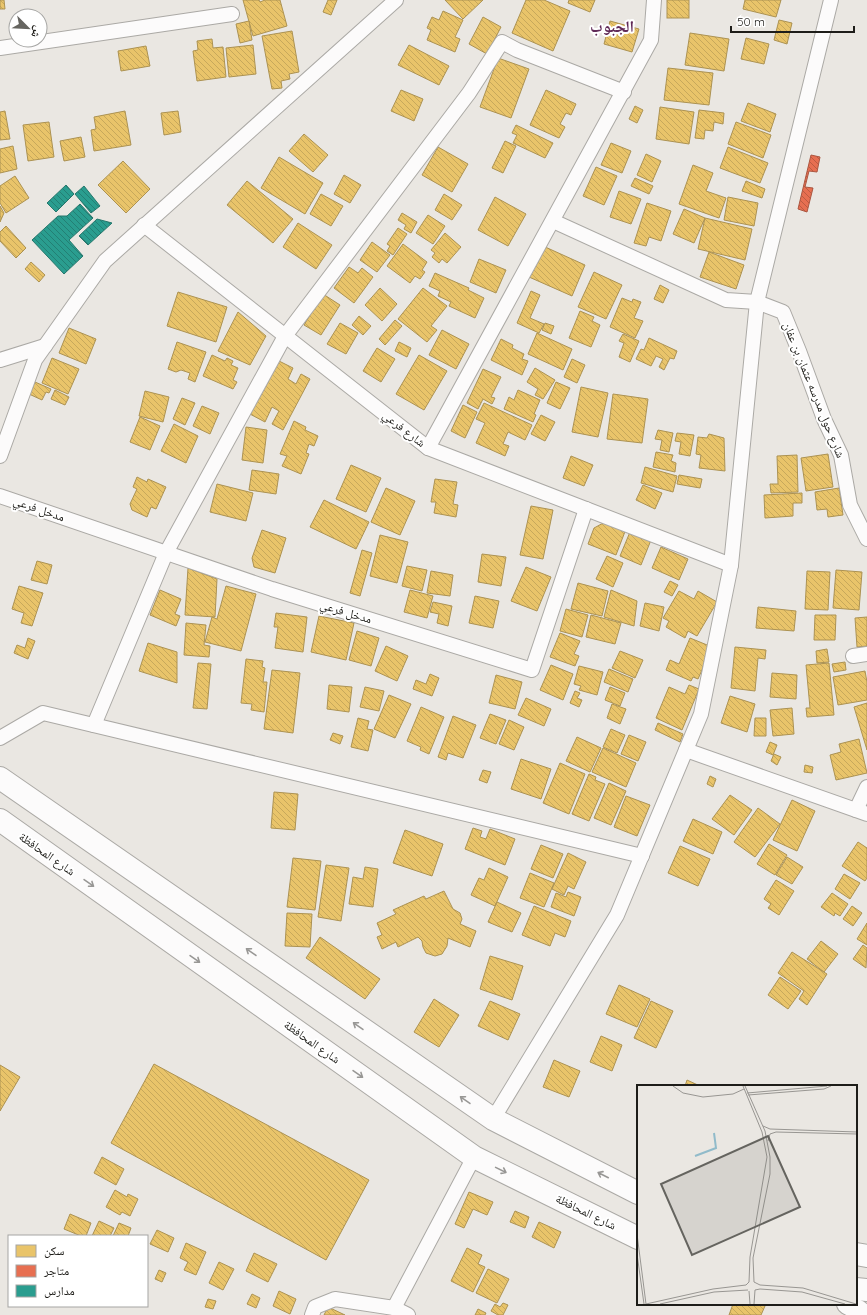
<svg xmlns="http://www.w3.org/2000/svg" width="867" height="1315" font-family="Quicksand,'Noto Naskh Arabic',sans-serif">
<style>
.homes{fill:url(#homes-back-hatch);stroke:#ac9252}
.shops{fill:url(#shops-back-hatch);stroke:#ab5640}
.schools{fill:url(#schools-back-hatch);stroke:#26776c}
.lines{fill:none;stroke-linecap:round;stroke-linejoin:round}
.street-casing{stroke:#aba9a5;stroke-width:16}
.secondary-casing{stroke:#aba9a5;stroke-width:22}
.primary-casing{stroke:#aba9a5;stroke-width:24}
.street{stroke:#fcfbfb;stroke-width:14}
.secondary{stroke:#fcfbfb;stroke-width:20}
.primary{stroke:#fcfbfb;stroke-width:22}
.oneway{stroke:#989795}
.labels{text-anchor:middle;stroke-width:4;stroke-linejoin:round;paint-order:stroke}
.street-label{font-size:12px;fill:#1e1d19;stroke:#fff}
.district-label{font-size:16px;font-weight:bold;fill:#612b58;stroke:#fff}
.inset-river{fill:none;stroke:#91bbca;stroke-width:2}
.inset-road{fill:none;stroke:#989692;stroke-width:1}
.view{fill:#65645f;fill-opacity:0.15;stroke:#65645f;stroke-width:2}
.inset-edge{fill:none;stroke:#1e1d19;stroke-width:2}
</style>
<defs>
<pattern id="homes-back-hatch" width="6" height="6" patternUnits="userSpaceOnUse"><rect width="6" height="6" fill="#e9c46a"/><path d="M-1 5l2 2M0 0l6 6M5-1l2 2" fill="none" stroke="#c7a85b"/></pattern>
<pattern id="shops-back-hatch" width="6" height="6" patternUnits="userSpaceOnUse"><rect width="6" height="6" fill="#e76f51"/><path d="M-1 5l2 2M0 0l6 6M5-1l2 2" fill="none" stroke="#bb5b42"/></pattern>
<pattern id="schools-back-hatch" width="6" height="6" patternUnits="userSpaceOnUse"><rect width="6" height="6" fill="#2a9d8f"/><path d="M-1 5l2 2M0 0l6 6M5-1l2 2" fill="none" stroke="#237f74"/></pattern>
</defs>
<rect width="100%" height="100%" fill="#eae7e2"/>
<g class="homes">
<path d="M0 0H4L5 9H0Z"/>
<path d="M243 0H259L260 2 265 0H280L287 26 253 36Z"/>
<path d="M328 0H337L331 15 323 12Z"/>
<path d="M445 0H483L463 19Z"/>
<path d="M526 0H544L570 11 553 51 512 33Z"/>
<path d="M569 0H595L590 12 568 3Z"/>
<rect x="667" y="0" width="22" height="18"/>
<path d="M745 0H781L776 17 743 9Z"/>
<path d="M443 11 463 20 455 37 460 39 455 52 427 40 431 30 427 28 432 17 439 20Z"/>
<path d="M483 17 501 27 487 54 469 44Z"/>
<path d="M779 20 792 23 787 44 774 40Z"/>
<path d="M249 21 252 40 240 43 236 24Z"/>
<path d="M610 21 639 29 632 52 604 44Z"/>
<path d="M292 31 299 72 289 74 290 79 281 81 282 88 272 89 262 36Z"/>
<path d="M690 33 729 39 724 71 685 65Z"/>
<path d="M746 38 769 44 764 64 741 59Z"/>
<path d="M212 39 213 48 223 47 226 77 197 81 193 51 198 50 197 41Z"/>
<path d="M253 45 256 74 229 77 226 48Z"/>
<path d="M409 45 449 66 439 85 398 65Z"/>
<path d="M146 46 150 66 121 71 118 51Z"/>
<path d="M498 58 529 69 511 118 480 107Z"/>
<path d="M668 68 713 73 709 105 664 100Z"/>
<path d="M401 90 423 99 414 121 391 111Z"/>
<path d="M546 90 576 104 571 115 566 113 560 124 565 127 559 138 530 125Z"/>
<path d="M748 103 776 114 770 132 741 121Z"/>
<path d="M635 106 643 110 637 123 629 119Z"/>
<path d="M660 107 694 112 689 144 656 139Z"/>
<path d="M699 110 724 113 723 124 714 122 713 131 705 130 704 139 695 138Z"/>
<path d="M5 111 10 139 0 140V112Z"/>
<path d="M125 111 131 145 94 151 91 130 96 129 94 117Z"/>
<path d="M178 111 181 132 164 135 161 113Z"/>
<path d="M49 122 54 157 28 161 23 125Z"/>
<path d="M736 122 771 135 763 158 728 144Z"/>
<path d="M516 125 553 143 545 158 513 143 517 135 512 133Z"/>
<path d="M304 134 328 155 313 172 289 151Z"/>
<path d="M81 137 85 157 64 161 60 141Z"/>
<path d="M505 141 516 146 503 173 492 168Z"/>
<path d="M611 143 631 151 622 173 601 165Z"/>
<path d="M13 146 17 169 0 173V149Z"/>
<path d="M438 147 468 164 452 192 422 175Z"/>
<path d="M728 147 768 163 760 183 720 168Z"/>
<path d="M646 154 661 161 652 182 637 175Z"/>
<path d="M279 157 323 183 305 214 261 188Z"/>
<path d="M123 161 150 189 126 213 98 185Z"/>
<path d="M693 165 713 173 706 191 726 198 719 218 679 204Z"/>
<path d="M596 167 617 176 604 205 583 196Z"/>
<path d="M344 175 361 185 350 203 334 194Z"/>
<path d="M15 176 29 198 6 213 0 203V186Z"/>
<path d="M635 178 653 186 649 194 631 186Z"/>
<path d="M247 181 293 219 273 243 227 205Z"/>
<path d="M746 181 765 189 762 198 742 191Z"/>
<path d="M619 191 641 199 631 224 610 217Z"/>
<path d="M321 194 343 206 331 226 310 214Z"/>
<path d="M444 194 462 205 452 220 435 210Z"/>
<path d="M495 197 526 214 508 246 478 230Z"/>
<path d="M728 197 758 203 754 226 724 220Z"/>
<path d="M647 203 671 211 661 241 649 237 646 246 634 243Z"/>
<path d="M0 206 4 213 0 222Z"/>
<path d="M684 209 705 218 694 243 673 234Z"/>
<path d="M402 213 417 222 411 233 404 229 406 225 398 220Z"/>
<path d="M428 215 445 226 433 244 416 233Z"/>
<path d="M705 218 752 229 745 260 698 249Z"/>
<path d="M298 223 332 245 316 269 283 247Z"/>
<path d="M6 226 26 248 16 258 0 241V232Z"/>
<path d="M398 228 407 234 393 255 387 251 390 246 387 244Z"/>
<path d="M445 233 461 247 447 263 442 259 439 263 432 257 435 253 431 250Z"/>
<path d="M372 242 390 255 377 272 360 260Z"/>
<path d="M403 244 427 262 422 270 425 272 420 279 415 276 410 283 387 266Z"/>
<path d="M543 246 585 265 572 296 529 277Z"/>
<path d="M709 252 744 265 736 289 700 277Z"/>
<path d="M479 259 506 270 496 293 470 282Z"/>
<path d="M31 262 45 275 39 282 25 269Z"/>
<path d="M349 267 358 273 362 268 373 277 354 303 334 288Z"/>
<path d="M594 272 622 285 606 319 578 307Z"/>
<path d="M435 273 469 288 468 290 484 298 475 318 449 306 451 302 438 296 440 291 429 286Z"/>
<path d="M660 285 669 290 663 303 654 299Z"/>
<path d="M380 288 397 304 382 321 365 305Z"/>
<path d="M423 288 447 306 431 326 437 330 427 342 398 319Z"/>
<path d="M531 291 540 295 530 318 544 324 539 333 517 323Z"/>
<path d="M178 292 227 307 216 342 167 326Z"/>
<path d="M323 294 340 305 321 335 304 325Z"/>
<path d="M622 298 632 302 633 299 641 302 634 318 643 321 635 338 610 327Z"/>
<path d="M580 311 594 317 592 321 600 325 591 347 569 338Z"/>
<path d="M238 312 266 336 250 365 218 351Z"/>
<path d="M359 316 371 326 363 335 352 325Z"/>
<path d="M395 320 402 326 385 345 379 339Z"/>
<path d="M340 323 358 333 346 354 327 344Z"/>
<path d="M545 323 554 326 551 334 542 330Z"/>
<path d="M69 328 96 339 86 364 59 353Z"/>
<path d="M442 330 469 344 456 369 429 355Z"/>
<path d="M537 333 572 349 563 370 528 354Z"/>
<path d="M623 334 639 341 630 362 619 357 624 343 619 341Z"/>
<path d="M649 338 677 351 674 359 670 358 664 370 659 367 663 359 656 356 651 366 636 359 641 349 644 350Z"/>
<path d="M501 339 513 345 512 348 524 354 522 359 528 361 522 375 491 360Z"/>
<path d="M177 342 206 352 195 382 188 379 190 373 181 370 176 372 168 369Z"/>
<path d="M399 342 411 348 407 357 395 351Z"/>
<path d="M377 348 395 359 381 382 363 371Z"/>
<path d="M212 355 225 361 227 358 233 361 231 365 238 368 233 380 237 382 233 389 203 376Z"/>
<path d="M419 355 447 371 424 410 396 394Z"/>
<path d="M52 358 79 369 68 394 42 383Z"/>
<path d="M572 359 585 365 577 383 564 377Z"/>
<path d="M277 360 293 368 288 379 296 384 301 374 310 379 283 430 272 424 279 411 272 407 265 422 248 413Z"/>
<path d="M535 368 555 380 543 399 535 395 538 389 527 382Z"/>
<path d="M483 369 501 377 491 397 495 398 492 404 483 399 478 409 467 403Z"/>
<path d="M35 382 51 389 49 393 46 392 42 400 29 394Z"/>
<path d="M556 382 570 388 560 409 547 403Z"/>
<path d="M581 387 608 393 598 437 572 432Z"/>
<path d="M55 390 69 397 65 405 51 399Z"/>
<path d="M518 390 540 400 534 414 536 415 533 422 504 409 509 397 514 400Z"/>
<path d="M145 391 169 397 163 422 139 416Z"/>
<path d="M613 394 648 399 642 443 607 439Z"/>
<path d="M182 398 195 403 185 425 173 419Z"/>
<path d="M484 403 532 425 525 440 508 432 503 444 509 446 505 456 476 443 485 423 476 419Z"/>
<path d="M463 405 477 412 465 438 451 431Z"/>
<path d="M202 406 219 413 210 434 193 426Z"/>
<path d="M541 415 555 422 545 441 531 434Z"/>
<path d="M140 417 160 426 150 450 130 442Z"/>
<path d="M294 421 306 427 305 430 318 436 314 446 309 444 306 453 309 454 301 474 282 466 287 456 280 454Z"/>
<path d="M174 424 198 436 186 463 161 451Z"/>
<path d="M246 427 267 430 263 463 242 460Z"/>
<path d="M658 430 673 433 669 452 660 450 662 440 655 439Z"/>
<path d="M677 433 694 435 690 456 679 454 681 442 675 441Z"/>
<path d="M709 434 724 438 725 471 699 468 701 455 696 454 698 437 707 438Z"/>
<path d="M656 452 673 455 671 461 676 463 675 472 653 467Z"/>
<path d="M828 454 833 487 806 491 801 458Z"/>
<path d="M797 455 798 492 771 493 770 484H778L777 456Z"/>
<path d="M571 456 593 465 584 486 563 478Z"/>
<path d="M351 465 381 478 366 512 336 499Z"/>
<path d="M645 467 677 476 673 492 641 483Z"/>
<path d="M252 470 279 474 276 494 249 490Z"/>
<path d="M679 475 702 479 700 488 677 484Z"/>
<path d="M137 477 147 482 148 479 166 487 156 509 151 507 147 517 132 510 130 504 137 489 133 487Z"/>
<path d="M435 479 457 482 453 504 458 505 456 517 434 513 436 502H431Z"/>
<path d="M217 484 253 493 246 521 210 512Z"/>
<path d="M643 485 662 493 655 509 636 500Z"/>
<path d="M386 488 415 501 400 535 371 522Z"/>
<path d="M839 488 843 515 828 517 827 509 817 510 815 492Z"/>
<path d="M802 493V503H793V516L765 518 764 495Z"/>
<path d="M324 500 369 522 356 549 310 527Z"/>
<path d="M531 506 553 510 543 559 520 555Z"/>
<path d="M607 521 626 529 616 555 588 544 594 528Z"/>
<path d="M262 530 286 538 275 573 254 567 252 558Z"/>
<path d="M630 532 651 540 641 565 620 556Z"/>
<path d="M380 535 408 542 397 583 370 576Z"/>
<path d="M661 547 688 559 679 580 652 568Z"/>
<path d="M362 550 372 553 360 596 350 593Z"/>
<path d="M482 554 506 557 501 586 478 582Z"/>
<path d="M607 556 623 563 613 587 596 579Z"/>
<path d="M37 561 52 565 47 584 31 580Z"/>
<path d="M407 566 427 570 422 591 402 586Z"/>
<path d="M526 567 551 577 537 611 511 601Z"/>
<path d="M188 568 217 579 215 617 185 615Z"/>
<path d="M836 570 862 572 859 610 833 608Z"/>
<path d="M431 571 453 575 450 596 427 593Z"/>
<path d="M807 571 830 572 828 610 805 609Z"/>
<path d="M670 581 678 585 672 596 664 592Z"/>
<path d="M578 583 608 591 602 616 571 609Z"/>
<path d="M19 586 43 593 32 626 21 623 24 613 12 609Z"/>
<path d="M226 586 256 594 241 651 205 642 212 617 217 619Z"/>
<path d="M160 590 181 599 175 614 180 616 176 626 150 615Z"/>
<path d="M410 590 433 596 427 618 404 612Z"/>
<path d="M611 590 637 601 634 626 604 617Z"/>
<path d="M679 591 694 599 698 591 717 602 697 636 688 631 685 638 666 627 669 621 663 618Z"/>
<path d="M475 596 499 601 493 628 469 623Z"/>
<path d="M433 602 452 606 448 626 437 623 439 614 430 612Z"/>
<path d="M645 603 664 607 659 631 640 626Z"/>
<path d="M758 607 796 611 794 631 756 628Z"/>
<path d="M566 609 588 615 582 637 560 631Z"/>
<path d="M276 613 307 617 303 652 275 648 278 627H274Z"/>
<path d="M591 615 621 623 615 644 586 637Z"/>
<path d="M815 615H836L835 640H814Z"/>
<path d="M319 616 354 623 346 660 311 652Z"/>
<path d="M867 617V646L857 647 855 618Z"/>
<path d="M186 623 206 625 204 645 210 646 209 657 184 655Z"/>
<path d="M357 631 379 638 371 666 349 660Z"/>
<path d="M560 633 580 641 574 654 579 656 575 666 550 657Z"/>
<path d="M28 638 35 641 28 659 14 653 17 645 25 648Z"/>
<path d="M690 638 712 647 698 679 693 677 691 681 666 670 670 660 679 664Z"/>
<path d="M148 643 177 652V683L139 671Z"/>
<path d="M386 646 408 656 397 681 375 671Z"/>
<path d="M735 647 766 650 765 659 758 658 755 691 731 688Z"/>
<path d="M827 649 829 662 817 663 816 651Z"/>
<path d="M620 651 643 660 635 678 612 668Z"/>
<path d="M246 659 263 661 262 667 265 668 263 682H267L264 712 251 710 252 704 241 703Z"/>
<path d="M845 662 846 670 834 672 832 664Z"/>
<path d="M198 663 211 664 207 709 193 708Z"/>
<path d="M829 663 834 715 807 717 806 708H810L806 665Z"/>
<path d="M551 665 573 674 563 700 540 690Z"/>
<path d="M579 666 603 672 597 695 579 690 581 686 574 684Z"/>
<path d="M609 669 633 679 628 692 604 682Z"/>
<path d="M272 670 300 673 293 733 264 729Z"/>
<path d="M865 671 867 682V700L838 705 833 677Z"/>
<path d="M772 673 797 675 796 699 770 697Z"/>
<path d="M430 674 439 678 432 696 413 689 416 680 426 684Z"/>
<path d="M496 675 522 682 515 709 489 703Z"/>
<path d="M329 685 352 687 349 712 327 709Z"/>
<path d="M689 685 699 689 682 730 656 718 669 687 685 694Z"/>
<path d="M365 687 384 691 379 711 360 707Z"/>
<path d="M610 687 625 693 620 706 605 700Z"/>
<path d="M575 691 580 693 577 698 582 700 579 707 570 703Z"/>
<path d="M389 695 411 704 395 738 374 729Z"/>
<path d="M730 696 755 704 747 732 721 723Z"/>
<path d="M526 698 551 709 544 726 518 715Z"/>
<path d="M867 703V750L854 707Z"/>
<path d="M612 704 626 709 620 724 607 718Z"/>
<path d="M421 707 444 717 429 754 420 750 421 747 407 741Z"/>
<path d="M792 708 794 734 773 736 770 710Z"/>
<path d="M490 714 506 720 496 744 480 738Z"/>
<path d="M453 716 476 725 463 758 448 753 446 760 438 757Z"/>
<path d="M358 718 369 721 367 729 373 730 368 751 351 747Z"/>
<path d="M755 718H766V736H754Z"/>
<path d="M509 720 524 727 514 750 499 744Z"/>
<path d="M658 723 683 734 680 742 655 730Z"/>
<path d="M611 729 625 735 617 753 603 747Z"/>
<path d="M333 733 343 736 340 744 330 740Z"/>
<path d="M629 735 646 742 638 761 621 754Z"/>
<path d="M577 737 601 748 590 772 566 761Z"/>
<path d="M859 739 867 773 836 780 830 755 841 752 839 744Z"/>
<path d="M770 742 777 745 773 755 766 752Z"/>
<path d="M603 748 636 763 626 787 592 772Z"/>
<path d="M774 754 781 757 777 765 771 761Z"/>
<path d="M521 759 551 769 541 799 511 789Z"/>
<path d="M560 763 585 774 569 814 543 803Z"/>
<path d="M805 765 813 767 812 773 804 772Z"/>
<path d="M483 770 491 772 487 783 479 780Z"/>
<path d="M589 774 596 777 595 780 605 784 589 821 572 814Z"/>
<path d="M710 776 716 779 713 787 707 784Z"/>
<path d="M609 783 626 791 611 825 594 818Z"/>
<path d="M274 792 298 794 295 830 271 828Z"/>
<path d="M730 795 752 810 734 835 712 819Z"/>
<path d="M626 796 650 805 637 836 614 827Z"/>
<path d="M792 800 815 811 797 851 773 840Z"/>
<path d="M758 808 780 824 755 857 734 842Z"/>
<path d="M693 819 722 832 713 854 683 841Z"/>
<path d="M473 828 482 831 480 837 486 839 490 829 515 839 505 865 465 849Z"/>
<path d="M405 830 443 844 432 876 393 863Z"/>
<path d="M858 842 867 848V878L865 881 842 866Z"/>
<path d="M769 844 787 855 775 875 757 864Z"/>
<path d="M541 845 563 854 553 878 531 869Z"/>
<path d="M680 846 710 859 698 886 668 873Z"/>
<path d="M568 853 586 862 574 889 568 886 564 895 552 889Z"/>
<path d="M787 857 803 867 792 884 776 875Z"/>
<path d="M293 858 321 861 315 910 287 907Z"/>
<path d="M326 865 349 868 341 921 318 917Z"/>
<path d="M365 867 378 869 373 907 349 904 353 877 363 879Z"/>
<path d="M489 868 508 877 495 906 471 895 479 878 484 880Z"/>
<path d="M530 873 554 883 544 907 520 898Z"/>
<path d="M844 874 860 883 850 899 835 889Z"/>
<path d="M776 880 794 891 779 915 768 908 771 904 764 899Z"/>
<path d="M444 891 453 909 460 913 462 919 460 924 476 931 470 947 448 938 447 946 442 954 435 956 426 953 423 947 422 941 418 937 398 947 396 942 382 949 377 937 382 935 377 923 396 914 393 910 424 896 426 899Z"/>
<path d="M568 892 581 897 574 916 551 907 556 893 566 897Z"/>
<path d="M832 893 848 904 840 916 835 913 834 916 821 907Z"/>
<path d="M497 902 521 913 512 932 488 922Z"/>
<path d="M534 906 571 921 565 937 555 933 550 946 522 935Z"/>
<path d="M852 906 862 913 853 926 843 919Z"/>
<path d="M287 913 312 914 310 947 285 946Z"/>
<path d="M867 923V945L857 939Z"/>
<path d="M320 937 380 979 365 999 306 958Z"/>
<path d="M821 941 838 954 824 972 807 959Z"/>
<path d="M863 945 867 948 866 968 853 959Z"/>
<path d="M792 952 827 974 807 1005 799 999 804 991 778 973Z"/>
<path d="M490 956 523 966 512 1000 480 989Z"/>
<path d="M780 977 801 991 788 1009 768 995Z"/>
<path d="M619 985 650 999 637 1027 606 1014Z"/>
<path d="M434 999 459 1015 439 1047 414 1032Z"/>
<path d="M490 1001 520 1014 508 1040 478 1026Z"/>
<path d="M651 1001 673 1011 656 1048 634 1038Z"/>
<path d="M601 1036 622 1045 612 1071 590 1062Z"/>
<path d="M554 1060 580 1071 569 1097 543 1087Z"/>
<path d="M154 1064 369 1180 326 1260 111 1143Z"/>
<path d="M0 1065 20 1077 0 1111Z"/>
<path d="M687 1080 700 1086H685Z"/>
<path d="M102 1157 124 1169 116 1185 94 1173Z"/>
<path d="M115 1190 127 1197 128 1194 138 1199 130 1216 122 1212 120 1215 106 1207Z"/>
<path d="M469 1192 493 1202 487 1215 473 1209 464 1228 455 1224Z"/>
<path d="M515 1211 529 1217 525 1228 510 1222Z"/>
<path d="M70 1214 91 1223 86 1236H81L64 1229Z"/>
<path d="M99 1221 114 1228 110 1236H92Z"/>
<path d="M539 1222 561 1232 554 1248 532 1237Z"/>
<path d="M119 1223 131 1228 128 1236H113Z"/>
<path d="M157 1230 174 1238 168 1252 150 1244Z"/>
<path d="M186 1243 206 1252 196 1275 184 1270 188 1262 180 1258Z"/>
<path d="M467 1248 482 1255 478 1264 485 1267 473 1292 451 1281Z"/>
<path d="M254 1253 277 1264 268 1282 246 1271Z"/>
<path d="M219 1262 234 1269 223 1290 209 1283Z"/>
<path d="M488 1269 509 1279 497 1303 476 1293Z"/>
<path d="M159 1270 166 1273 162 1282 155 1279Z"/>
<path d="M279 1291 296 1299 290 1314 273 1306Z"/>
<path d="M252 1294 260 1298 256 1308 247 1304Z"/>
<path d="M208 1299 216 1301 213 1309 205 1307Z"/>
<path d="M503 1303 508 1305 503 1315H498L491 1311 495 1304 500 1307Z"/>
<path d="M733 1304H759L765 1306 761 1315H729Z"/>
<path d="M328 1307 345 1315H324Z"/>
<path d="M478 1309 486 1313 485 1315H475Z"/>
</g>
<path class="shops" d="M811 155 820 157 817 172 809 171 805 187 813 188 807 212 798 209Z"/>
<g class="schools">
<path d="M66 185 74 194 56 212 47 203Z"/>
<path d="M84 186 100 206 91 213 75 194Z"/>
<path d="M80 204 93 218 69 240 83 256 64 274 32 240 58 216H67Z"/>
<path d="M97 219 112 223 88 245 79 236Z"/>
</g>
<g class="lines">
<g class="street-casing">
<g id="street">
<path d="M0 48 232 14"/>
<path d="M553 221 726 300 757 302 783 312 799 351 824 419 841 455 850 505 867 539"/>
<path d="M144 225 428 448 731 565"/>
<path d="M0 360 45 346"/>
<path d="M428 448 651 40 654 0"/>
<path d="M0 456 35 360 105 261 396 0"/>
<path d="M0 496 272 589 532 670 586 509"/>
<path d="M853 656 867 654"/>
<path d="M94 725 166 553 285 336 469 93 502 42 517 50 624 92"/>
<path d="M0 738 43 713 642 856"/>
<path d="M686 750 867 814"/>
<path d="M856 810 867 787"/>
<path d="M493 1119 617 915 701 714 731 565 757 302 831 0"/>
<path d="M394 1308 408 1315"/>
<path d="M312 1315 315 1307 335 1299 394 1308 474 1157"/>
</g>
</g>
<g class="secondary-casing">
<path id="secondary" d="M847 1304 858 1310 865 1315"/>
</g>
<g class="primary-casing">
<g id="primary">
<path d="M0 778 493 1119 638 1193"/>
<path d="M0 820 474 1157 638 1238"/>
<path d="M856 1254 867 1256"/>
<path d="M856 1289 867 1290"/>
</g>
</g>
<use href="#street" class="street"/>
<use href="#secondary" class="secondary"/>
<use href="#primary" class="primary"/>
</g>
<defs><path id="oneway-shaft" d="M-6 0H5M1.5-3L5.5 0L1.5 3" fill="none" stroke-width="1.6" stroke-linecap="round" stroke-linejoin="round"/></defs>
<g class="oneway">
<use href="#oneway-shaft" transform="translate(89 883) rotate(35)"/>
<use href="#oneway-shaft" transform="translate(251 952) rotate(-145)"/>
<use href="#oneway-shaft" transform="translate(195 959) rotate(35)"/>
<use href="#oneway-shaft" transform="translate(358 1026) rotate(-145)"/>
<use href="#oneway-shaft" transform="translate(358 1074) rotate(35)"/>
<use href="#oneway-shaft" transform="translate(465 1100) rotate(-145)"/>
<use href="#oneway-shaft" transform="translate(501 1170) rotate(26)"/>
<use href="#oneway-shaft" transform="translate(603 1175) rotate(-153)"/>
</g>
<g class="labels">
<g class="street-label">
<text transform="translate(814 390) rotate(68)" y="4">شارع حول مدرسه عثمان بن عفان</text>
<text transform="translate(404 429) rotate(38)" y="4">شارع فرعي</text>
<text transform="translate(39 509) rotate(19)" y="4">مدخل فرعي</text>
<text transform="translate(346 612) rotate(17)" y="4">مدخل فرعي</text>
<text transform="translate(47 854) rotate(35)" y="4">شارع المحافظة</text>
<text transform="translate(312 1042) rotate(35)" y="4">شارع المحافظة</text>
<text transform="translate(586 1212) rotate(26)" y="4">شارع المحافظة</text>
</g>
<g class="district-label">
<text x="612" y="32">الجبوب</text>
</g>
</g>
<g transform="translate(637 1085)">
<rect width="220" height="220" fill="#eae7e2"/>
<path class="inset-river" d="M58 71 79 63 77 48"/>
<path class="inset-road" d="M36 1 46 8 66 12 96 9 107 4M108 1 128 46 133 72V89L116 173 117 197 123 200 166 203 219 219M110 8 190 1M111 10 187 4 194 1M126 41 133 44 220 47M131 56 133 49 139 47 220 49M0 149 9 219M0 169 7 219M112 206 113 219M9 219 76 204 109 200 112 197 113 172 130 72 125 47 106 1M23 219 77 207 111 205M117 219 118 205 123 204 165 207 208 219"/>
<path class="view" d="M131 51 163 122 55 170 24 99Z"/>
<rect width="220" height="220" class="inset-edge"/>
</g>
<rect x="8" y="1235" width="140" height="72" fill="#ffffff" stroke="#a5a5a3"/>
<rect x="16" y="1245" width="20" height="12" fill="#e9c46a" stroke="#a5a5a3"/>
<text x="44" y="1255" font-size="12" fill="#1e1d19">سكن</text>
<rect x="16" y="1265" width="20" height="12" fill="#e76f51" stroke="#a5a5a3"/>
<text x="44" y="1275" font-size="12" fill="#1e1d19">متاجر</text>
<rect x="16" y="1285" width="20" height="12" fill="#2a9d8f" stroke="#a5a5a3"/>
<text x="44" y="1295" font-size="12" fill="#1e1d19">مدارس</text>
<g transform="translate(28 28) rotate(114)"><circle r="19" fill="#ffffff" stroke="#a5a5a3"/>
<path d="M0-3L7 15L0 10L-7 15Z" fill="#65645f"/>
<text y="-6" font-size="11" font-weight="bold" text-anchor="middle" fill="#1e1d19">ش</text>
</g>
<path d="M731 26v6h123v-6" fill="none" stroke="#1e1d19" stroke-width="2"/>
<text x="737" y="26" font-size="12" fill="#1e1d19" stroke="#ffffff" stroke-width="3" paint-order="stroke">50 m</text>
</svg>
